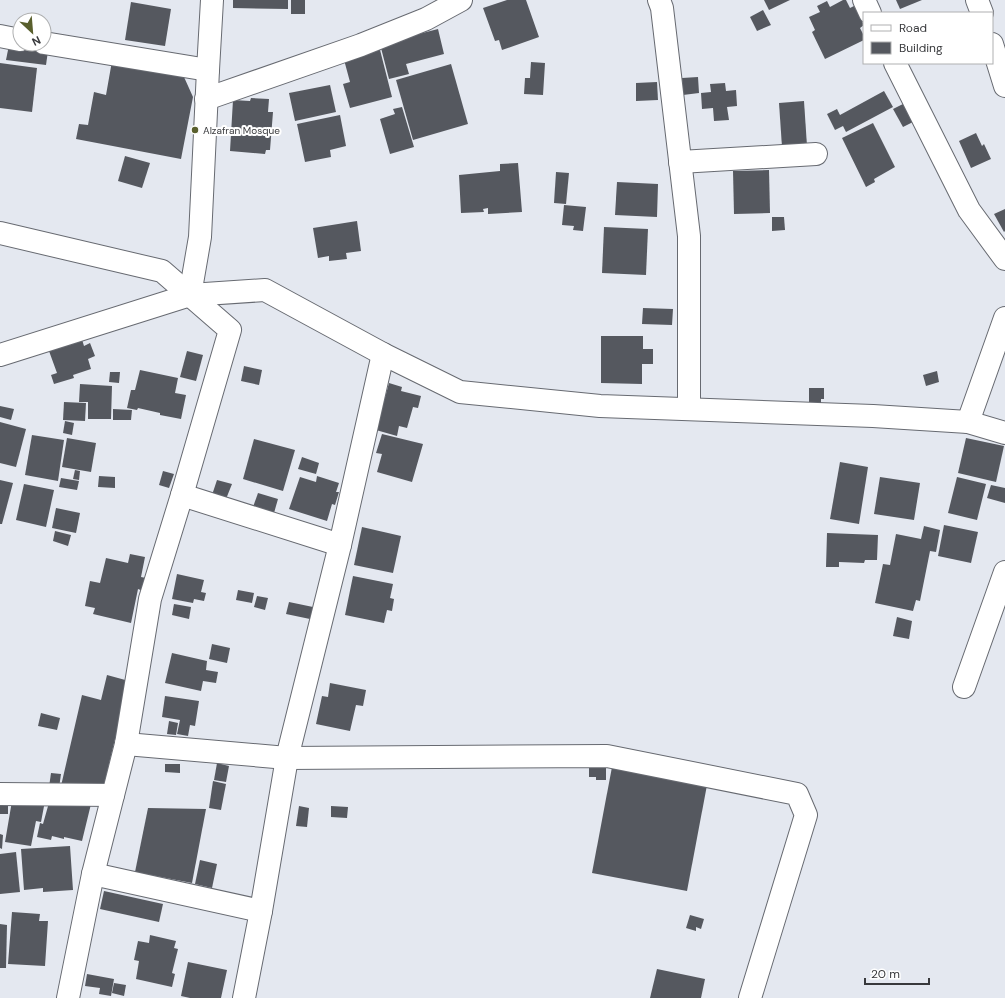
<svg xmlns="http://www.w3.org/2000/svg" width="1005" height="998" font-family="'DM Sans',sans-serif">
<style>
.building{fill:#55585f}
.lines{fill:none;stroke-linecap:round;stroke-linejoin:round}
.minor-casing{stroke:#676a71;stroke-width:24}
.minor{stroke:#fff;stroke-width:22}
.poi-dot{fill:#595f2d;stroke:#fff;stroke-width:1.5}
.labels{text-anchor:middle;stroke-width:4;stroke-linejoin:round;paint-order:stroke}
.poi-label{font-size:10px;fill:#38393c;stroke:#fff;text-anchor:start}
</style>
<rect width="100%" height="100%" fill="#e4e8f0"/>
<g class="building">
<path d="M233 0H288V9L233 8Z"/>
<rect x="291" y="0" width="14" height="14"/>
<path d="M507 0H526L539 37 502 50 499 40 495 41 483 8Z"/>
<path d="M764 0H790L769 10Z"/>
<path d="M843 0H846L850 8 854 6 864 25 860 28 864 36V40L825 59 812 32 815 30 809 17 820 12 817 6 827 1 830 7Z"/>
<path d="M896 0H922L900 9Z"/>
<path d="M131 2 171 9 165 46 125 40Z"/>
<path d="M763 10 771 25 757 31 750 17Z"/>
<path d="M438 29 444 54 406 64 409 74 389 79 380 44Z"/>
<path d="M9 45 48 51 46 65 6 60Z"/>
<path d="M379 46 392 97 350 108 343 84 350 82 343 56Z"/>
<path d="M112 61 184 77 193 97 181 159 76 139 79 124 88 125 94 92 106 95Z"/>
<path d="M531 62 545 63 543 95 524 94 525 78H530Z"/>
<path d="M0 63 37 68 32 112 0 108Z"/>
<path d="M451 64 468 124 413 140 396 80Z"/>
<path d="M698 77 699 93 683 95 682 78Z"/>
<path d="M657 82 658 100 636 101V83Z"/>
<path d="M725 83 726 91 736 90 737 106 727 107 729 120 714 121 713 108 702 109 701 93 711 92 710 84Z"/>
<path d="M330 85 336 112 295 121 289 93Z"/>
<path d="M884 91 893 107 846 132 843 126 835 130 827 114 837 109 840 115Z"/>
<path d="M251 98 269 99 268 112H273L270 150H266L265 154 230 151 233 100 250 101Z"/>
<path d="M804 101 807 146 782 147 779 103Z"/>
<path d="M905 103 915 121 903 127 893 109Z"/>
<path d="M402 107 414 147 390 154 380 119 395 114 393 109Z"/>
<path d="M340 115 346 146 330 150 331 157 305 162 297 124Z"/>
<path d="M873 123 895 167 874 179 875 182 866 187 842 138Z"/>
<path d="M976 133 982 146 984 144 991 159 971 168 959 141Z"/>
<path d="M125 156 150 163 142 188 118 181Z"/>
<path d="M518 163 522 212 488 214V208L483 209 484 212 461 213 459 175 500 171V164Z"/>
<path d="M769 170 770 213 734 214 733 171Z"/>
<path d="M556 172 569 173 566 204 554 203Z"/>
<path d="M617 182 658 184 657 217 615 215Z"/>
<path d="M564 205 586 207 583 231 573 230 574 226 562 225Z"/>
<path d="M1005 209V231L1004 232 994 214Z"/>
<path d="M772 217H784L785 230 772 231Z"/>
<path d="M357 221 361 251 346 253 347 259 329 261V256L318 258 313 228Z"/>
<path d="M604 227 648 229 646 275 602 273Z"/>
<path d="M643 308 673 309 672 325 642 324Z"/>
<path d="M80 333 84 346 90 343 95 356 88 359 91 369 73 375 74 378 54 384 51 375 57 373 49 351 57 348Z"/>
<path d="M601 336H643V349H653V364H642V384L601 383Z"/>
<path d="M187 351 203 355 196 381 180 377Z"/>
<path d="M244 366 262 370 259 385 241 381Z"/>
<path d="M140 370 178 378 175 393 186 395 181 419 160 415V413L138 408 137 410 127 408 131 390H135Z"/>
<path d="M937 371 939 382 926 386 923 375Z"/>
<path d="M110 372H120L119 383 109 382Z"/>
<path d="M389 383 402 387 401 391 421 396 418 408 413 407 407 428 399 426 397 436 376 430Z"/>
<path d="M80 384 112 386 111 419H88V402H79Z"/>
<path d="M809 388H824V399H821V405L809 404Z"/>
<path d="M64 402 86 403 85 421 63 420Z"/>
<path d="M0 406 14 409 11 420 0 417Z"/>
<path d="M113 409 132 410 131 420H113Z"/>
<path d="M65 421 74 423 72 435 63 433Z"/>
<path d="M0 422 26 429 16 467 0 463Z"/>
<path d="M382 434 423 444 412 482 377 472 382 454 376 453Z"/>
<path d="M32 435 64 440 58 481 25 475Z"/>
<path d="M67 438 96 443 91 472 62 467Z"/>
<path d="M966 438 1004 446 996 482 958 473Z"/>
<path d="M254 439 295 450 283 491 243 479Z"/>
<path d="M302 457 319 463 316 474 298 469Z"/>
<path d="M840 462 868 467 859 524 830 519Z"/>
<path d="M75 470 80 471 79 480 73 479Z"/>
<path d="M163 471 174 474 169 488 159 485Z"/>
<path d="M99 476 115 477V488L98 487Z"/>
<path d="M317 476 339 483 336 492H339L335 505 332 504 327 521 289 509 300 477 316 482Z"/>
<path d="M880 477 920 483 914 520 874 514Z"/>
<path d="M957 477 986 484 977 520 948 513Z"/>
<path d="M61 478 79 481 77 490 59 487Z"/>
<path d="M0 480 13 483 2 524H0Z"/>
<path d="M217 480 232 484 226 499 212 495Z"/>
<path d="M24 484 54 490 46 527 16 520Z"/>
<path d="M991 485 1005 488V503L987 498Z"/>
<path d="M258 493 278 499 274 513 253 507Z"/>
<path d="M56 508 80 513 76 533 52 528Z"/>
<path d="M944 525 978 532 971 563 938 556Z"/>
<path d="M924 526 940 530 936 552 930 551 920 601 916 600 913 611 875 603 883 564 890 565 896 534 921 539Z"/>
<path d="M362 527 401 536 393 573 354 565Z"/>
<path d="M55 531 71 535 68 546 53 541Z"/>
<path d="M827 533 878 535 877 560H865L864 563 839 562V567H826Z"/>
<path d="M130 554 145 557 141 577 146 578 143 591 138 589 131 623 93 614 95 608 85 606 90 581 100 583 106 558 128 563Z"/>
<path d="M177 574 204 580 201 592 206 593 204 601 194 599 193 603 172 599Z"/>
<path d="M353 576 393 584 390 598 394 599 392 611 387 610 384 623 345 615Z"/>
<path d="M238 590 254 593 252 603 236 600Z"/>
<path d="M257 596 268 598 265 610 254 607Z"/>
<path d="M289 602 313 607 310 619 286 614Z"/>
<path d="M174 604 191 607 189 619 172 615Z"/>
<path d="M897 617 912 621 909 639 893 636Z"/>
<path d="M212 644 230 648 227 663 209 659Z"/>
<path d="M172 653 207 661 206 670 218 672 216 683 203 681 201 691 165 683Z"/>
<path d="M107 675 129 681 103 789 61 786 82 695 101 700Z"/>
<path d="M330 683 366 690 363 706 356 705 350 731 316 724 322 696 328 697Z"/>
<path d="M165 696 199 701 195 726 190 725 188 736 177 734 180 720 162 717Z"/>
<path d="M41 713 60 718 57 730 38 726Z"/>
<path d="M169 721 178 723 176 735 167 734Z"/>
<path d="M606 760V780H596V777H589V761Z"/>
<path d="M217 763 229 766 226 782 214 780Z"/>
<path d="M165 764H180V773L165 772Z"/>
<path d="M612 767 707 785 687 891 592 873Z"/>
<path d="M51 773 61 774 59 788 49 787Z"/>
<path d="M213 781 226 784 221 810 209 808Z"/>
<path d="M13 795 45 801 41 822 36 821 31 846 5 842Z"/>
<path d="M8 797V814H0V798Z"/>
<path d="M50 799 91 804 82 841 64 837V839L52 836 51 840 37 837 40 823 43 824Z"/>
<path d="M299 806 309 808 307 827 296 826Z"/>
<path d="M331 806 348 807 347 818 331 817Z"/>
<path d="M148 808 206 809 192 883 135 872Z"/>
<path d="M0 834 3 835 2 849 0 848Z"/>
<path d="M70 846 73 890 43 892V888L24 890 21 849Z"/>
<path d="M16 852 20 892 0 894V854Z"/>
<path d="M200 860 217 864 212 888 195 884Z"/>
<path d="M104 891 163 904 159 922 100 909Z"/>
<path d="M12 912 40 914 39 921H48L45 966 8 964Z"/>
<path d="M690 915 704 919 701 929 696 927V931L686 928Z"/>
<path d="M0 924 7 925 6 968H0Z"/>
<path d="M150 935 176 941 174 948 178 949 172 973 175 974 172 987 136 979 139 961 134 960 138 941 149 943Z"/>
<path d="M188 962 227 970 221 998H190L181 996Z"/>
<path d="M657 969 705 979 701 998H650Z"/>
<path d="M87 974 114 979 111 996 99 994 100 988 85 986Z"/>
<path d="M114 983 126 985 124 996 112 993Z"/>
</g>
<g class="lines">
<g class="minor-casing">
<g id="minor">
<path d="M659 0 662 8 689 236V409"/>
<path d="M864 0 870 13"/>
<path d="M977 0 982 13"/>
<path d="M0 36 20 40"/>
<path d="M44 43 208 70"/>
<path d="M992 44 1005 86"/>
<path d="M895 63 969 210 1005 259"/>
<path d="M206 99 361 45 426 19 461 0"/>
<path d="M680 162 816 154"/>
<path d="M0 233 162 271 230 330 182 495 150 599 126 744 93 874 68 998"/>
<path d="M190 295 265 290 383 354 460 392 600 406 873 416 968 422 1005 433"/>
<path d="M0 355 190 295 200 237 208 70 212 0"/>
<path d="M968 422 1005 318"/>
<path d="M182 495 340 545"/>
<path d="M964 687 1005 572"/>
<path d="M126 744 287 758 607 756 797 794 806 815 750 998"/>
<path d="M0 794 113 795"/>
<path d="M93 874 261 911"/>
<path d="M244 998 261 911 287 758 340 545 383 354"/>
</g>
</g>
<use href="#minor" class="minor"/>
</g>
<circle class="poi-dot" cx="195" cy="130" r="4"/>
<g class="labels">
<g class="poi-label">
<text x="203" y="134">Alzafran Mosque</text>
</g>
</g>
<rect x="863" y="12" width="130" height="52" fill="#ffffff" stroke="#afb0b1"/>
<rect x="871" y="25" width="20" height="6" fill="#ffffff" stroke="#afb0b1"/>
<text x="899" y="32" font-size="12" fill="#38393c">Road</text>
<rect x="871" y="42" width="20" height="12" fill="#55585f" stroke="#afb0b1"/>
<text x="899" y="52" font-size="12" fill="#38393c">Building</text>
<g transform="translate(32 32) rotate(154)"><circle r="19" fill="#ffffff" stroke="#afb0b1"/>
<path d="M0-3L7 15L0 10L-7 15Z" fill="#595f2d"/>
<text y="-6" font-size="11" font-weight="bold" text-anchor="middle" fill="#38393c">N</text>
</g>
<path d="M865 978v6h64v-6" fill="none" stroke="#38393c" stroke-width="2"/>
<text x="871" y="978" font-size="12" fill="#38393c" stroke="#ffffff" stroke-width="3" paint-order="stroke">20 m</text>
</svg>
